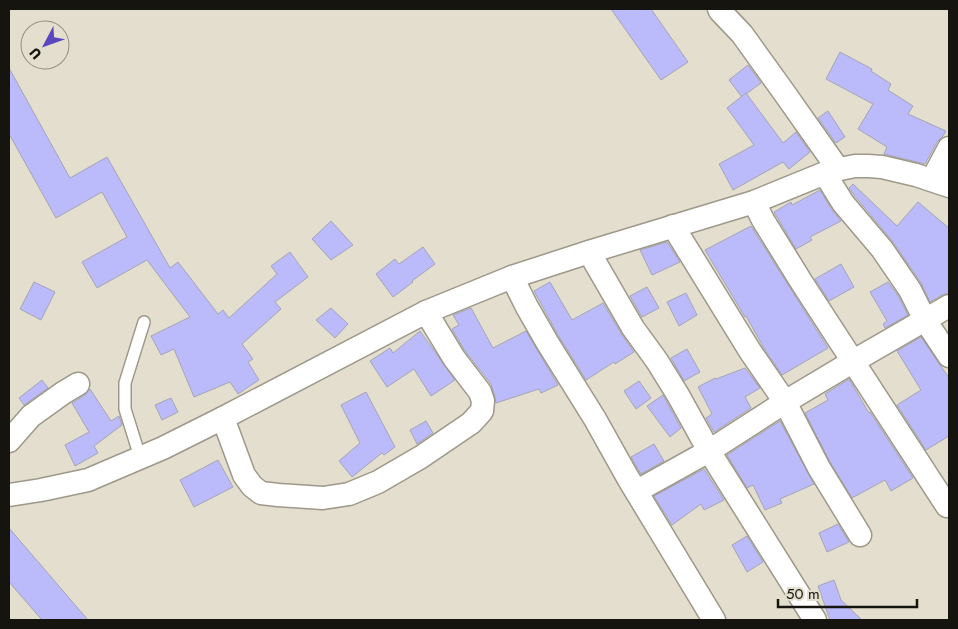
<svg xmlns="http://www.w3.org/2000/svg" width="958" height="629" font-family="Jost,sans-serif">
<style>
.building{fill:#bbbafb;stroke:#a4a5b4}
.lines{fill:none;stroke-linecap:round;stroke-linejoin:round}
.service-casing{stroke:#9d9889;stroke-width:14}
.minor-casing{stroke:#9d9889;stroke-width:25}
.service{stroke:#fff;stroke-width:11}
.minor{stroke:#fff;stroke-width:22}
</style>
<rect width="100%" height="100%" fill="#e4dece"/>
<g class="building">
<path d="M611 9H651L688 62 661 80Z"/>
<path d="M840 52 872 69 871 71 891 84 888 90 913 106 908 114 946 131 943 136 937 142 925 164 884 154 887 147 858 129 873 104 826 79Z"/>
<path d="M748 65 761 83 742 97 729 80Z"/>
<path d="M9 68 70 178 107 157 170 268 178 262 218 314 223 310 229 318 277 274 271 266 290 252 308 277 275 302 281 309 242 344 253 359 248 362 259 380 238 394 230 382 194 397 174 349 161 355 151 336 190 317 147 260 97 288 82 262 127 237 102 192 56 218 9 134Z"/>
<path d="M746 93 783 143 796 132 810 152 789 169 783 162 733 190 719 164 754 145 727 108Z"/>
<path d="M828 111 845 137 836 143 818 118Z"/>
<path d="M853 184 897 226 918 202 949 228V293L942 295 930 302 921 283 893 242 854 195 849 188Z"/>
<path d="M820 190 832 210 841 221 810 237 812 240 796 249 774 212 791 202 792 205Z"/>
<path d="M331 221 353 245 331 260 312 239Z"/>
<path d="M751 226 828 348 782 375 765 350 746 316 745 317 705 250Z"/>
<path d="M667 242 680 262 652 275 640 250Z"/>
<path d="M423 247 435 264 412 281 413 282 393 297 376 274 395 259 399 264Z"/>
<path d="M841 264 854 287 829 301 815 279Z"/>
<path d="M34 282 55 292 41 320 20 309Z"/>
<path d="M550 282 572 320 603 303 622 335 634 352 615 364 614 362 586 380 558 335 534 291Z"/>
<path d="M888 282 899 297 908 315 885 328 883 324 887 321 870 292Z"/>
<path d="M647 287 659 308 642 317 630 296Z"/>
<path d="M686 293 697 315 679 326 667 302Z"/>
<path d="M331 308 348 324 335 338 316 320Z"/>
<path d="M471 308 493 348 526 331 558 385 541 393 539 389 496 403 495 397 491 384 465 351 452 329 459 325 453 315Z"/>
<path d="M420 331 455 380 431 396 414 369 387 387 370 361 390 348 393 353Z"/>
<path d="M921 337 949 378V436L926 450 897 405 921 390 897 351Z"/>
<path d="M687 349 700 372 684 381 671 358Z"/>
<path d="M745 368 760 388 745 397 751 408 714 432 706 418 712 414 698 387 715 378 716 379Z"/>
<path d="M849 379 869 413 870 412 913 478 891 491 885 480 852 498 830 462 805 413 828 400 825 394Z"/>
<path d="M42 380 48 388 24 405 19 398Z"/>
<path d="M639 381 651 398 636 409 624 391Z"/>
<path d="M90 389 111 421 119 416 122 425 94 446 98 453 75 466 65 445 89 432 72 403 85 395Z"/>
<path d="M366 392 395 447 384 455 382 453 352 477 339 461 360 443 341 405Z"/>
<path d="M663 395 681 428 670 437 647 406Z"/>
<path d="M171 398 178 412 162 420 155 405Z"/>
<path d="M426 421 433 433 417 444 410 430Z"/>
<path d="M780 421 814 484 780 499 782 503 765 510 753 485 747 488 727 455Z"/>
<path d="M654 444 664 461 641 474 631 457Z"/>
<path d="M218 460 233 487 194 507 180 480Z"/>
<path d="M704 469 724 500 704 510 701 504 672 525 654 496Z"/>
<path d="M838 524 849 542 827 552 819 533Z"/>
<path d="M9 528 88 620H42L9 582Z"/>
<path d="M747 536 763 562 747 572 732 545Z"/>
<path d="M834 580 841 600 862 620H830L818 586Z"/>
</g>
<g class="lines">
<g class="service-casing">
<path id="service" d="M140 457 125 409V383L144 322"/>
</g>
<g class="minor-casing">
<g id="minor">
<path d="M719 9 720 11 742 34 783 91 838 169"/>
<path d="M825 174 843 203 882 249 910 290 925 320 949 356"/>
<path d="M932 180 949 148"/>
<path d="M754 202 763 220 802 283 947 506"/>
<path d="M673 226 750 351 785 402 819 468 860 535"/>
<path d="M589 252 633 328 657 361 678 395 709 451 815 620"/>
<path d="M512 277 527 307 547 342 595 419 628 478 714 620"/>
<path d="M223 418 244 475 252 486 261 493 278 495 323 498 349 494 378 482 421 457 471 423 482 411 483 401 480 392 454 358 426 312"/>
<path d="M9 441 31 416 63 393 78 384"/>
<path d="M637 491 709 451 785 402 852 362 949 306"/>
<path d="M9 495 41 490 88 480 163 448 223 418 426 312 512 277 589 252 754 202 830 171 855 166H868L882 167 916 175 949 186"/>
</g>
</g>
<use href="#service" class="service"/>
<use href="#minor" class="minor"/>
</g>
<rect width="958" height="629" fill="none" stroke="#16140f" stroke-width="20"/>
<g transform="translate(45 45) rotate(229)"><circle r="24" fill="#e4dece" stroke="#928d82"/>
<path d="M0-4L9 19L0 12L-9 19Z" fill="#5a46be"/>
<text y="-8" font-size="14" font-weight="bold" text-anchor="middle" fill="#16140f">U</text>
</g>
<path d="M778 599v8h139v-8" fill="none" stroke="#16140f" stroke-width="2.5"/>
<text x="786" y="599" font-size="15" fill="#16140f" stroke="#e4dece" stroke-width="4" paint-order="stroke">50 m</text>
</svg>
